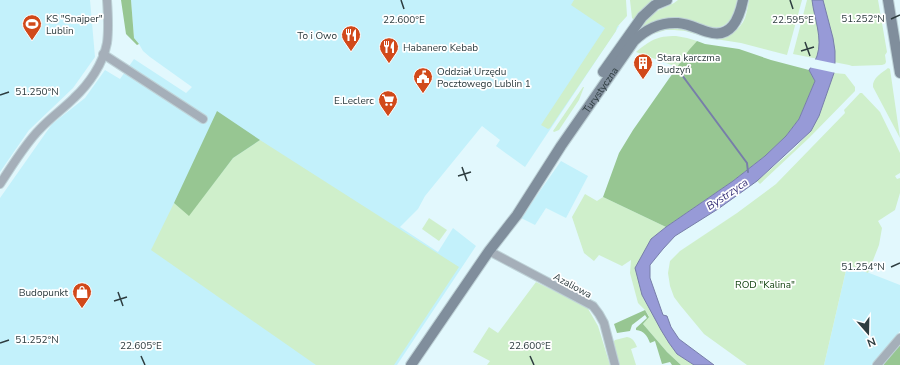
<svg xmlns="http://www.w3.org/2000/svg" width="900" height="365" font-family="'Nunito Sans',sans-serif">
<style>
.built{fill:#c3f1fb}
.green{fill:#cfefcb}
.forest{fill:#97c692}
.water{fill:#979ad7;stroke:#777ea9}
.pier{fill:#e2f8fd}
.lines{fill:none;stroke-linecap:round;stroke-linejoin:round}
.stream{stroke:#777ea9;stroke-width:2}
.street-casing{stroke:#bed2d7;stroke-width:10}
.secondary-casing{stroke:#bed2d7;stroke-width:12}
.street{stroke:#a5afb9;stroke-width:8}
.secondary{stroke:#808e9c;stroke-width:10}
.ticks{fill:none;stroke:#2d3c3f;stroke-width:1.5}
.labels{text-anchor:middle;stroke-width:3.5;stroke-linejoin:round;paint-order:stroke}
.poi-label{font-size:10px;fill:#2d3c3f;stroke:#fff;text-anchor:start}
.street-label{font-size:10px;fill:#2d3c3f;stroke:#fff}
.park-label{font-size:10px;fill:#134310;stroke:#fff}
.water-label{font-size:11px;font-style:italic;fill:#352f77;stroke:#fff}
.ticks-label{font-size:10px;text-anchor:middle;fill:#2d3c3f;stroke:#fff;stroke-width:3.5;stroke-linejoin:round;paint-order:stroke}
</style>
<rect width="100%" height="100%" fill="#e2f8fd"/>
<g class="built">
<path d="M0 0H90L95 57 73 88 29 130 0 172Z"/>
<path d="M131 0H580L619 26 525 167 496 146 500 140 482 126 425 196 418 209 400 227 438 252 453 228 476 246 397 365H0V198L52 124 85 98 105 70 120 79 134 59 186 93 192 87 150 57 143 51 139 44 134 38Z"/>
<path d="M561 161 588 176 566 218 546 208 535 225 521 218Z"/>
<path d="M847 266 854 267 900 285V331L873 365H824Z"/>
</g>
<g class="green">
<path d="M574 0H626L627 16 617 27 616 31 550 128 548 129 541 125 605 28 571 5Z"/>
<path d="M630 0H654C646 6 639 11 634 20L632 18Z"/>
<path d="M678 0H737C734 14 729 31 710 27 704 26 698 23 692 21 674 18 661 17 644 27L641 25 655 12 674 3Z"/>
<path d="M749 0H802L787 55 741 43 709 38 685 31 674 30H666L653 34 652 33C661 29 672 27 683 29 691 30 698 34 706 37 722 41 739 33 745 18 747 12 748 6 749 0Z"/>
<path d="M807 0H878L887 52 885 55 886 62 885 64 882 65 852 66 849 65 793 54Z"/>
<path d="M676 36 687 38 697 41 677 67 636 52C651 40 656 36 676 36Z"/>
<path d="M888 68 890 69 900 138 873 87C872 78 882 73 888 68Z"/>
<path d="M834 73 845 74 855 87V91L809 138 760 184 757 181 793 150 811 131 819 116Z"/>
<path d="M583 87H584L579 100 559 130 554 132 553 131Z"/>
<path d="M860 93H862L880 112 900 153V173L895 176 897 179 900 178V193L895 210 878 221 882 228 879 245 868 273 854 267 847 266 824 365H747L704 334 680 305 674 297 670 286 668 273 670 261 680 251 737 213 776 184 845 113 844 110Z"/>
<path d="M260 140 459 267 394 365H316L151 250 174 203 189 215 233 158Z"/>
<path d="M585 194 597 201 603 197 666 227 651 239 642 295 669 343 677 354 694 365H681L667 352 643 324 649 316 645 310 638 303 630 273 631 260 622 266 599 255 594 261 584 253 572 217Z"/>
<path d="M429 218 447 230 439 241 422 229Z"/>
<path d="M536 282 587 307 598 326 610 365H487L490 361 473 352 489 327 498 333Z"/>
<path d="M627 337C633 338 635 342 637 347L631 349 636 365H617L612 343 615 340Z"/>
</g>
<g class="forest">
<path d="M121 0H131L134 38 139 44 137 45 126 34Z"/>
<path d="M697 41 705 44 739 49 771 60 809 70 815 81 799 119 786 136 765 156 733 181 666 227 603 197 619 153 633 130 689 50Z"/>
<path d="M217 111 260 140 233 158 189 216 174 203Z"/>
<path d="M645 310 649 317 643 324 667 352 681 365H672L670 362 662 364 655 341 650 343C647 335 644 331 636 330V328L647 318 645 315 632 325 630 331 617 333 614 324Z"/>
<path d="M900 342V365H883Z"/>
</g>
<path class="water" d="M812 0H823L833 38 835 51V62L834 73 819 116 811 131 757 181 718 209 675 236 663 249 650 265V278L663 315 667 316 671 327 679 339 714 365H694L677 354 669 343 661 330 642 295 635 268 651 239 666 227 733 181 765 156 786 136 799 119 815 81 809 70C812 66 815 61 817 56 823 38 814 18 812 0Z"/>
<path class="pier" d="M813 59 837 64 836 73 808 67Z"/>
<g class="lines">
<path class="stream" d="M679 71 747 163 748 172"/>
<g class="street-casing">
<g id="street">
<path d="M103 54 203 119"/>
<path d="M0 184C12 166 25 144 40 129 50 118 63 109 74 98 89 84 103 64 107 43 109 29 108 14 107 0"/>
<path d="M489 251 593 306 599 314 604 323 615 365"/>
<path d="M877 365 900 338"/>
</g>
</g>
<g class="secondary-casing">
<g id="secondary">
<path d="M888 0 900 73"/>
<path d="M603 72 642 17 655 5 667 0"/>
<path id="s1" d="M411 365 489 251 517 215 561 146 634 41C646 29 661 22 678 23 689 24 698 29 708 32 731 39 739 19 743 0"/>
</g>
</g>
<use href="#street" class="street"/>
<use href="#secondary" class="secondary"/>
</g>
<path class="ticks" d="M401 0 404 9M790 0 793 9M891 19 900 15M805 42 810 56M801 51 814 47M0 95 9 92M462 167 467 181M458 176 471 172M891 267 900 263M118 292 123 306M114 301 127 297M0 343 9 340M141 356 145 365M530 356 534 365"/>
<defs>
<g id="stadium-pin" transform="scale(1)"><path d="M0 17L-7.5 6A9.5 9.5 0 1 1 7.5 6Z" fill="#d1491a" stroke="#fff"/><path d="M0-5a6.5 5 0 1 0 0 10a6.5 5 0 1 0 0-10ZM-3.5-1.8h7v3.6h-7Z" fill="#fff"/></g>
<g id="restaurant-pin" transform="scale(1)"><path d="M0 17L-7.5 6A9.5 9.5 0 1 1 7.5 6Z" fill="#d1491a" stroke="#fff"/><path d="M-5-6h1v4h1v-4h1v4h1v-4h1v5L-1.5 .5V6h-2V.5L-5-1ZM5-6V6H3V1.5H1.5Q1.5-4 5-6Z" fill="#fff"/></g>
<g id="building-pin" transform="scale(1)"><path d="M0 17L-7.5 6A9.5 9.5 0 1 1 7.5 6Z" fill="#d1491a" stroke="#fff"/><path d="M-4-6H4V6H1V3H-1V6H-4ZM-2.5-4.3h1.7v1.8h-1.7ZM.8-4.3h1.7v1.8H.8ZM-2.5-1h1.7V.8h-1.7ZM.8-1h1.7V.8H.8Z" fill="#fff"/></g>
<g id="civic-pin" transform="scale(1)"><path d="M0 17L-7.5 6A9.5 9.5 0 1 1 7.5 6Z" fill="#d1491a" stroke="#fff"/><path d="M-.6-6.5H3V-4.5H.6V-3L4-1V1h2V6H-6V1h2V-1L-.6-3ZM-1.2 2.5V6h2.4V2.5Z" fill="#fff"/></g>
<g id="supermarket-pin" transform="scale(1)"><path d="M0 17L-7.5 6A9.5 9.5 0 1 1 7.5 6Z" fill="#d1491a" stroke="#fff"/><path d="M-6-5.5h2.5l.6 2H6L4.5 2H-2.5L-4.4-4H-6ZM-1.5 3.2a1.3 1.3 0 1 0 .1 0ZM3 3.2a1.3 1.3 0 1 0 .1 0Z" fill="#fff"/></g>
<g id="shop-pin" transform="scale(1)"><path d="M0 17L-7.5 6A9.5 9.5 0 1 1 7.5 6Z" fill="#d1491a" stroke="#fff"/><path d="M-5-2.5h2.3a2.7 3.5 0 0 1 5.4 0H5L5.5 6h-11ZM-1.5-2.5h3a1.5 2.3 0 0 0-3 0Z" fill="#fff"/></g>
</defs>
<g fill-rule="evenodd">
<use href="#stadium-pin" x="32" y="24"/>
<use href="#restaurant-pin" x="351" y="35"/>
<use href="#restaurant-pin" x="389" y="47"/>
<use href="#building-pin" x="643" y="63"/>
<use href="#civic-pin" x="423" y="77"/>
<use href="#supermarket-pin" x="388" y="100"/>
<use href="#shop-pin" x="82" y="292"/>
</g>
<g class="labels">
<g class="poi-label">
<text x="46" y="22">KS "Snajper"<tspan x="46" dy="12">Lublin</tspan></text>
<text x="337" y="39" text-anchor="end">To i Owo</text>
<text x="403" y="51">Habanero Kebab</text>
<text x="657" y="61">Stara karczma<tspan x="657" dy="12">Budzyń</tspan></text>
<text x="437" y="75">Oddział Urzędu<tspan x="437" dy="12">Pocztowego Lublin 1</tspan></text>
<text x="374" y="104" text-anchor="end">E.Leclerc</text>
<text x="68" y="296" text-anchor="end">Budopunkt</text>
</g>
<g class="street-label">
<text dy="4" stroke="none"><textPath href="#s1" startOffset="334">Turystyczna</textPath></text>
<text transform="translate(573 285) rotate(28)" y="4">Azaliowa</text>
</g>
<g class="park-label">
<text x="765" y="288">ROD "Kalina"</text>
</g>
<g class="water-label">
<text transform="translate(727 194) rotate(-34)" y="4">Bystrzyca</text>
</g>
</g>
<g class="ticks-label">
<text x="863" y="22">51.252°N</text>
<text x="793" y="23">22.595°E</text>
<text x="404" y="23">22.600°E</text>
<text x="37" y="95">51.250°N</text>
<text x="863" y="270">51.254°N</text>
<text x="37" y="343">51.252°N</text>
<text x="141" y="349">22.605°E</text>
<text x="530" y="349">22.600°E</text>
</g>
<g transform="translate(868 333) rotate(160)" stroke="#ffffff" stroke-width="3" paint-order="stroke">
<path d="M0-3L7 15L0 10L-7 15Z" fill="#2d3c3f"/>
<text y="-6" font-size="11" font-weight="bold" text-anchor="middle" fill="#2d3c3f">N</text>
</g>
</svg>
